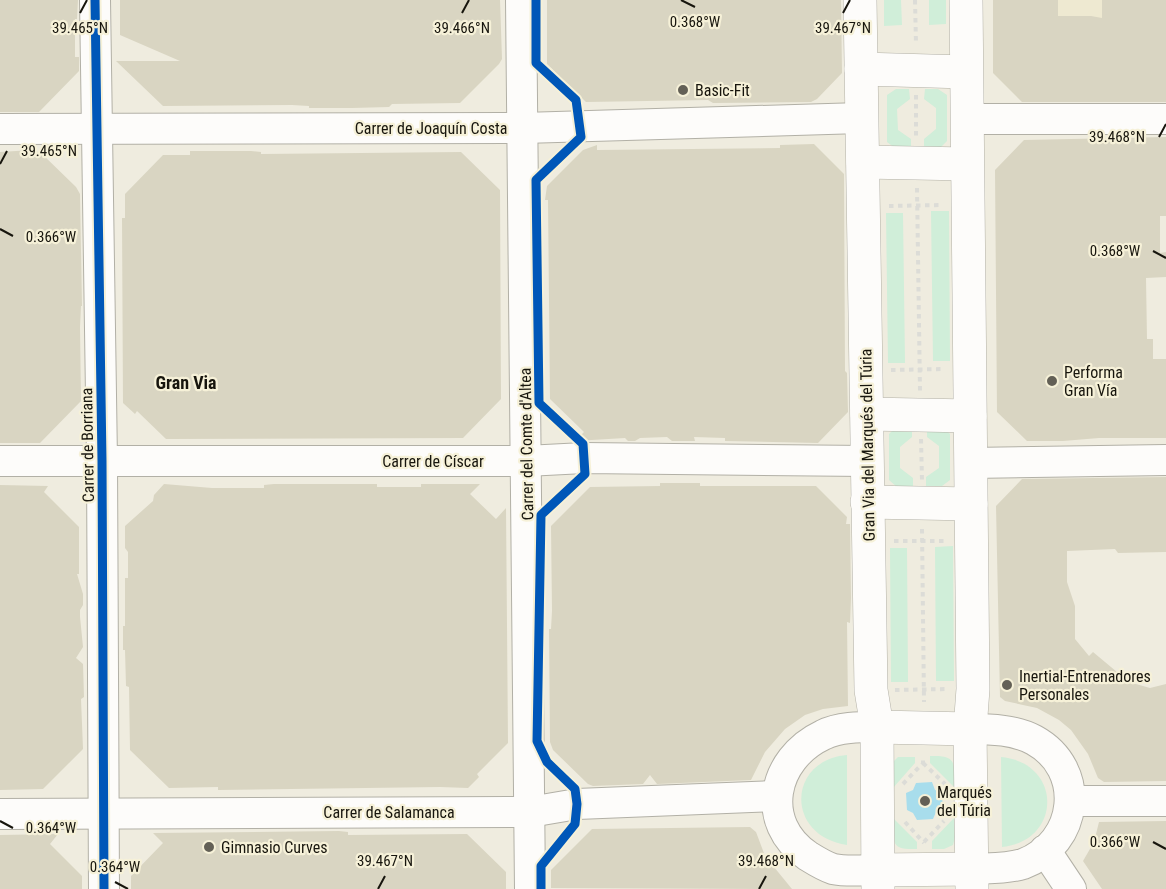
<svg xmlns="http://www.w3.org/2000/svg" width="1166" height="889" font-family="'Roboto Condensed',sans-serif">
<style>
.built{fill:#eee9d1}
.green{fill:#d0eed9}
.water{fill:#a8ddec}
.building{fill:#d9d5c2}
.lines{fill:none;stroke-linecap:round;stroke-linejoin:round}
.minor-casing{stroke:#b2b0a6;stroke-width:32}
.major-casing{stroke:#b2b0a6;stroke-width:34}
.path{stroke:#dcdcd7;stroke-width:4;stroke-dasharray:4.5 4.5;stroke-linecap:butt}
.minor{stroke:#fdfcfa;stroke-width:30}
.major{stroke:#fdfcfa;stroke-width:33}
.cycleway-casing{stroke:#f6f1d8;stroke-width:13}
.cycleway{stroke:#0057b8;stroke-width:9}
.ticks{fill:none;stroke:#17150d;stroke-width:2}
.poi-dot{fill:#636056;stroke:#f6f1d8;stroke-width:2}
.labels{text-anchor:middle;stroke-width:4.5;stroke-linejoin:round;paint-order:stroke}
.poi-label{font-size:16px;fill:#17150d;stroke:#f6f1d8;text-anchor:start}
.street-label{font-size:16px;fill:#17150d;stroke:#f6f1d8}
.neighbourhood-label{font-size:18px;font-weight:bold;fill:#17150d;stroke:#f6f1d8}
.ticks-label{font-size:15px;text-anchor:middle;fill:#17150d;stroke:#f6f1d8;stroke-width:4.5;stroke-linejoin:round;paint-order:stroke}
</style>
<rect width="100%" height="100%" fill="#efecdf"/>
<path class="built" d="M1058 0H1102L1104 19 1058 16Z"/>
<g class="green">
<path d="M884 0H901L902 25 884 26Z"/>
<path d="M929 0H946V24L929 25Z"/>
<path d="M896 89H909L910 99 897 109 898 130 911 139V148H895L887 142V95Z"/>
<path d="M925 89H938L947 95V141L940 148H924V139L936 129V108L924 99Z"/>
<path d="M931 211H949L950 361H933Z"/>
<path d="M886 213H903L905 363H888Z"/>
<path d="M912 427V437L900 447V468L913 478V487H897L889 480V434L893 430Z"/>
<path d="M927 428 946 430 950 434V480L942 486H926V477L939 468V446L927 437Z"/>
<path d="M953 546 954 681H936L935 547Z"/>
<path d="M890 548H907L908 682H891Z"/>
<path d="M847 755V845C785 836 787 760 847 755Z"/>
<path d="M930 756C958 755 954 763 954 787L930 763Z"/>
<path d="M898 757H915V763L893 788 892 763Z"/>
<path d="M1001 757C1063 763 1062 841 1002 847Z"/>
<path d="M955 817V837L953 845 944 849H932V841Z"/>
<path d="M893 818 917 842V849C889 850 894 842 893 818Z"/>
</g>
<path class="water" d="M932 782 935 790 942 792 943 809 936 812 933 819 917 820 913 813 907 810 906 793 913 790 916 783Z"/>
<g class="building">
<path d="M0 0H78L77 19H75V57H79V71L39 112H0Z"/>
<path d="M120 0H500L502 59 499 64 460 103 392 104 389 107 352 108H309V106L292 105 163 106 116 61H180L120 35Z"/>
<path d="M547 0H841L842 73 817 99 811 102 713 103 708 100 586 102 547 64Z"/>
<path d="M993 0H1058V16H1091L1102 18V0H1166V102H1022L993 73Z"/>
<path d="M1166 137V216H1160V253L1166 252V277L1146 278 1147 339H1153V359H1166V438H1099L1063 441H1027L997 412 995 170 1024 140Z"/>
<path d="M814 144 844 174 845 371 847 373 848 412 818 443 725 441V438L694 437 695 441H672L667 437 640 438 635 441H628L625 438 575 441 584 432 550 399 548 200H545L547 186 583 150 597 145V150L780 148V145Z"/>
<path d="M32 150 41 153 76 187 80 194 82 306H81L80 327 81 401 40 443H0V152Z"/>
<path d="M190 151H251L261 152V154L461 152 500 190 501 399 463 438 166 439 137 411 135 414 123 403 122 218H125V194L163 155H190Z"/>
<path d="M1166 477V552L1118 553 1115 549 1067 551V582L1075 606V639L1089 656 1093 652 1129 682 1150 688 1166 684V781L1104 782 1098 778 1088 754 1071 730 1059 720 1037 708 1005 701 1000 697 996 506 1022 479Z"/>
<path d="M660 483H700V486H816L847 517 846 524H850L851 598 850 623 847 622 848 706 823 709 805 715 785 729 765 752 751 780 657 784 650 775 643 784 593 786 588 784 553 750 550 742 549 629H551L552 611 551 526 590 487 660 486Z"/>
<path d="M164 484 212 488H264V485L274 484H377V487H421V484H480L470 494 496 519 506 508 508 743 477 774 479 777 468 788 440 787 218 790V787L169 788 130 750 129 687 126 686 125 650H123V626H125V578H128V552L125 548V526L153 501 154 495Z"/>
<path d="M0 485 48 486 44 492 79 527V574H77L83 594V605L80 610V617L83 647 76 658 83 664 84 697 81 699 83 749 43 789 0 790Z"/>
<path d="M1166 821V889H1102L1083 861 1094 842 1099 822Z"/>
<path d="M750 827 756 832 765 856 792 889 551 888V870L592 829Z"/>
<path d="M339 831 348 832V835L467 834 506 872V889H131V876L163 843 153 833Z"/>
<path d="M58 834 50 844 82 876V889H0V835Z"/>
</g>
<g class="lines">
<g class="minor-casing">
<g id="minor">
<path d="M95 0 102 461 104 889"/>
<path d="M521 0 530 889"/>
<path d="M967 119H1166"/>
<path d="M0 129 523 128 861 118"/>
<path d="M0 461H526L584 458 867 461"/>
<path d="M970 463 1166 460"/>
<path d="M877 727C859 727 839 727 823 735 772 759 759 823 808 856 816 861 824 866 833 869 847 872 864 870 878 870"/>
<path d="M970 729C992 729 1015 730 1034 740 1087 769 1079 843 1023 864 1007 869 989 868 972 869"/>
<path d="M1071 801H1166"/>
<path d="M0 814 530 812 577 804 776 796"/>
<path d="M1045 850 1071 889"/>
</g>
</g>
<g class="major-casing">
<g id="major">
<path d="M860 0 871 690 877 727 878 889"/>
<path d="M966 0 973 689 970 729 972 889"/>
<path d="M861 69 966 72"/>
<path d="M863 162 967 164"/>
<path d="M867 414 970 416"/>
<path d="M867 502 971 504"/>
<path d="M877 727 970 729"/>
<path d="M878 870 972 869"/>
</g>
</g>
<g class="path">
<path d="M915 0 916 44"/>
<path d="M916 95V138"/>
<path d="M917 188 920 391"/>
<path d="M889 206 942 205"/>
<path d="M891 370 944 369"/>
<path d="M921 439 922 480"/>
<path d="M922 529 924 702"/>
<path d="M894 541H946"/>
<path d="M895 690 947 689"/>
<path d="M923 763 945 784"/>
<path d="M903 784 923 763V756"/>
<path d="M905 822 924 843"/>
<path d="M924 842 944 821"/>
</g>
<use href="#minor" class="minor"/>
<use href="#major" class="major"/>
<g class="cycleway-casing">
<g id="cycleway">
<path d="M95 0 102 461 104 889"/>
<path d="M536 0V63L576 100 581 137 536 180 539 403 583 444 585 474 541 515 537 741 547 762 575 789 577 804 575 824 541 866V889"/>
</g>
</g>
<use href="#cycleway" class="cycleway"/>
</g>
<path class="ticks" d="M681 0 695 7M80 13 87 0M462 13 469 0M843 13 850 0M1159 137 1166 124M0 164 7 151M0 229 13 236M1153 251 1166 258M0 821 13 828M1153 842 1166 849M115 882 128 889M378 889 385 876M759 889 766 876"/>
<g class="poi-dot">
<circle cx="683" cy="90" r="6"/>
<circle cx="1052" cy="381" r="6"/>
<circle cx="1007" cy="685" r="6"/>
<circle cx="925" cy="801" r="6"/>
<circle cx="209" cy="847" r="6"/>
</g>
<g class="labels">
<g class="poi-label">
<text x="695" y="96">Basic-Fit</text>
<text x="1064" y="378">Performa<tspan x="1064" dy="18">Gran Vía</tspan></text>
<text x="1019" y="682">Inertial-Entrenadores<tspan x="1019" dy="18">Personales</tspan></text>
<text x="937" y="798">Marqués<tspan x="937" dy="18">del Túria</tspan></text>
<text x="221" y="853">Gimnasio Curves</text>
</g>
<g class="street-label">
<text x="431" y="134">Carrer de Joaquín Costa</text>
<text transform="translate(526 444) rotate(-91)" y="6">Carrer del Comte d'Altea</text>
<text transform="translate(87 445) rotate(-91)" y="6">Carrer de Borriana</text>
<text transform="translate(867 445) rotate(-91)" y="6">Gran Via del Marqués del Túria</text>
<text x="433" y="467">Carrer de Císcar</text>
<text x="389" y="818">Carrer de Salamanca</text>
</g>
<g class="neighbourhood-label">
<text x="186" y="389">Gran Via</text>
</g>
</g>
<g class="ticks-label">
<text x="695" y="27">0.368°W</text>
<text x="80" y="33">39.465°N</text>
<text x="462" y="33">39.466°N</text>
<text x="843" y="33">39.467°N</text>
<text x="1117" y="142">39.468°N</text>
<text x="49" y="156">39.465°N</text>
<text x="51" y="242">0.366°W</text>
<text x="1115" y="256">0.368°W</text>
<text x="51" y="833">0.364°W</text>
<text x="1115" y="847">0.366°W</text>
<text x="385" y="866">39.467°N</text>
<text x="766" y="866">39.468°N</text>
<text x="115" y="872">0.364°W</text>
</g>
</svg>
